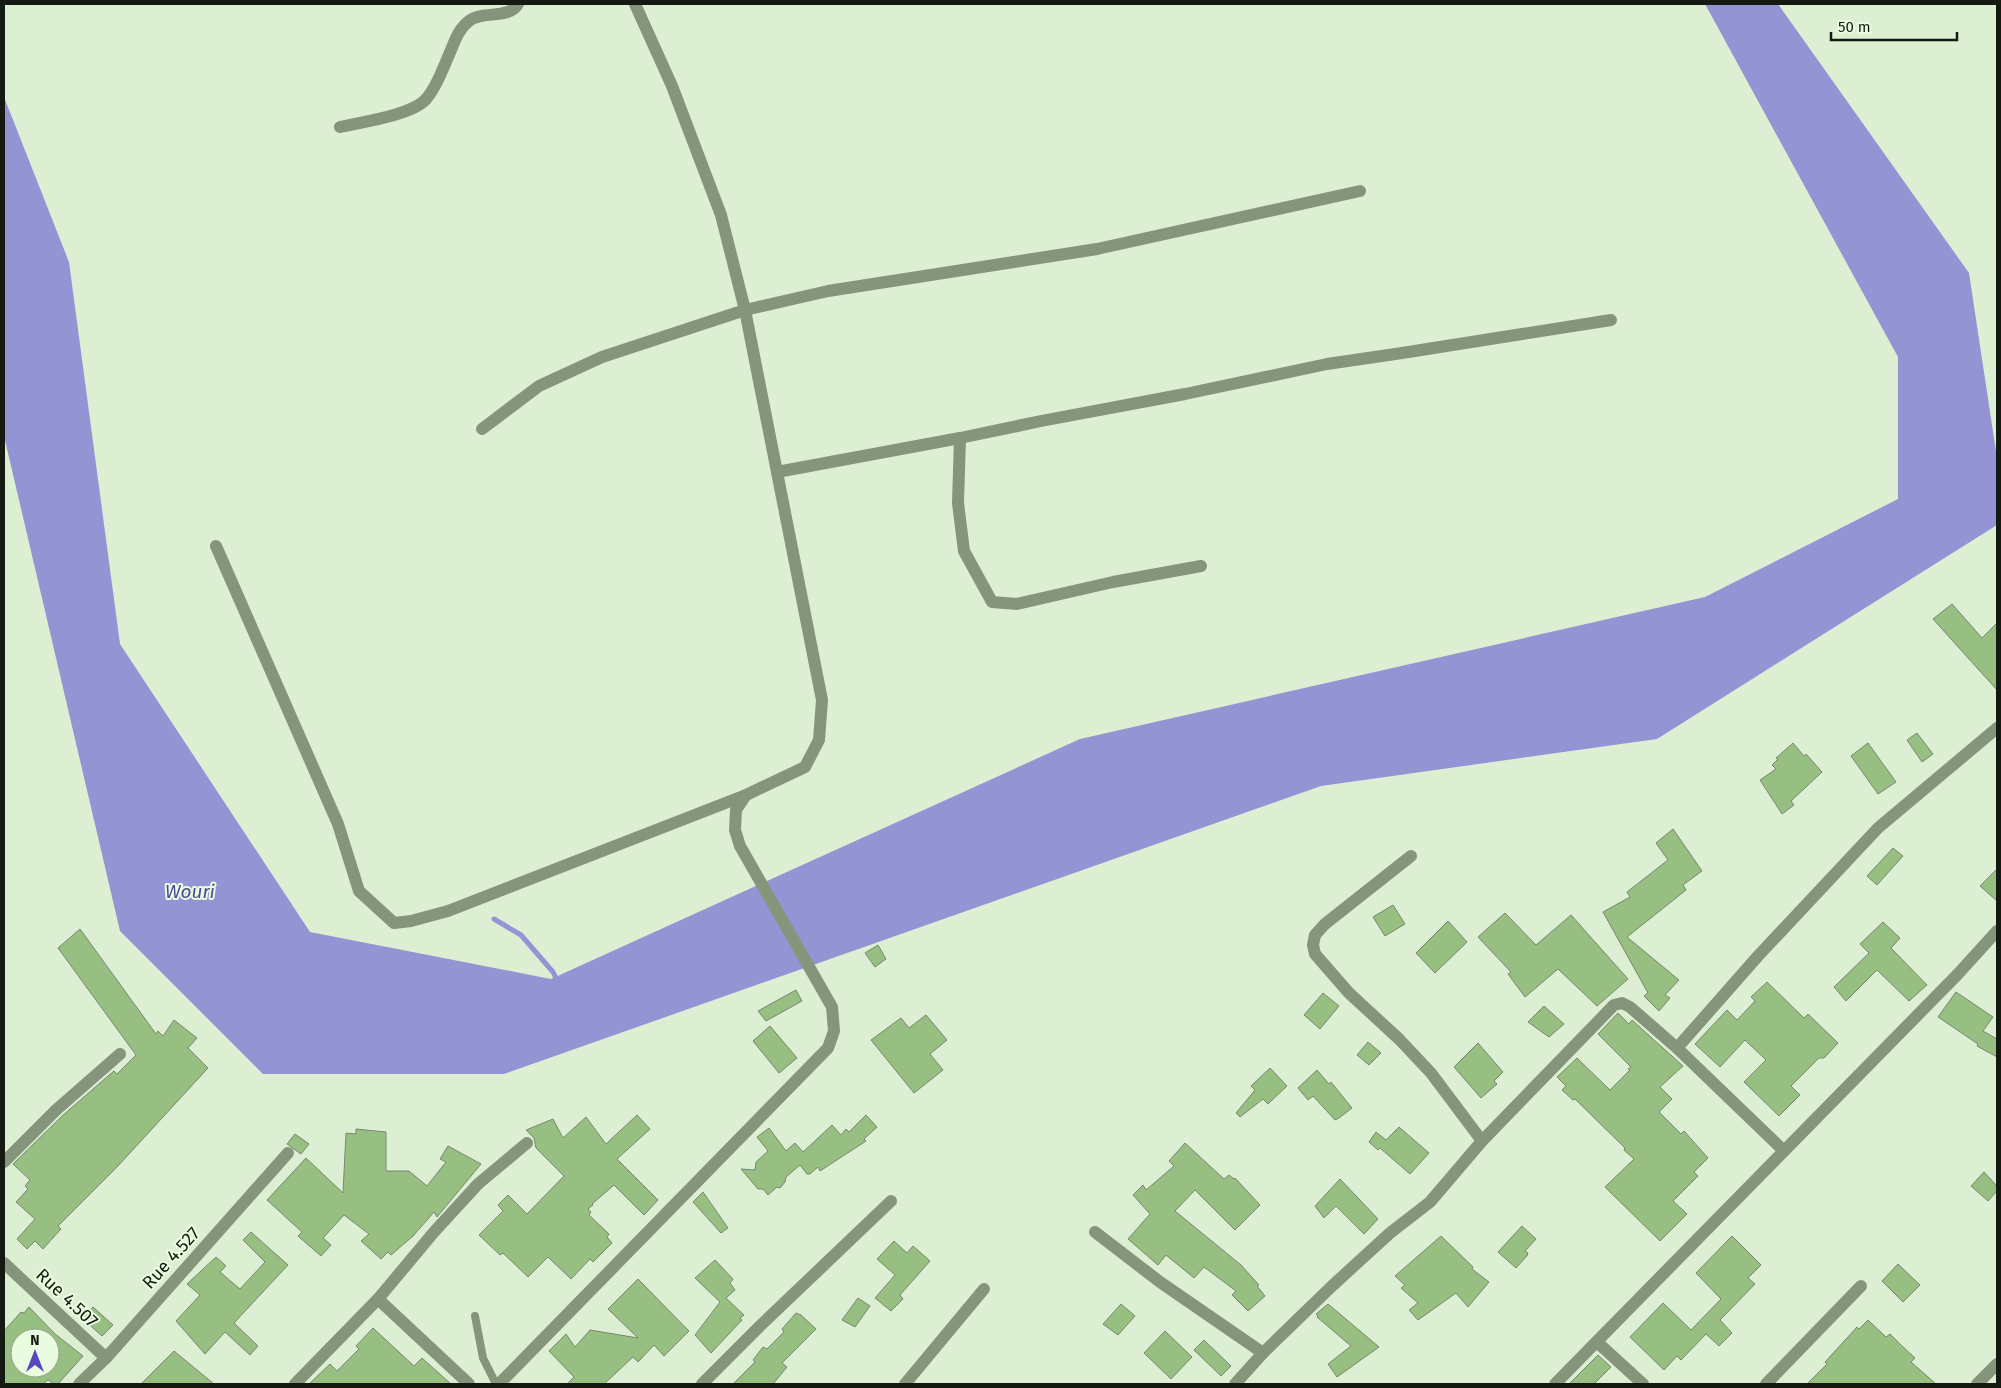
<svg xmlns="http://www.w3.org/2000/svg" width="2001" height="1388" font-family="'Fira Sans',sans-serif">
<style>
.water{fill:#9494d4}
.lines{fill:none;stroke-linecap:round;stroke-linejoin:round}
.stream{stroke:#9494d4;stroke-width:5}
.building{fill:#97bf82;stroke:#77876f;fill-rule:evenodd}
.service{stroke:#84957b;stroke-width:8}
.minor{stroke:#84957b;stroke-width:12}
.labels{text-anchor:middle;stroke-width:4;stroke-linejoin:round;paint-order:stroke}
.street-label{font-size:18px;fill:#141a11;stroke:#e9fce0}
.water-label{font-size:19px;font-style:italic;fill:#4d4795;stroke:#e9fce0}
</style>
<rect width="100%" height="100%" fill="#dcefd3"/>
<path class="water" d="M1705 4H1778L1969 273 1997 458V525L1657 739 1321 786 504 1074H263L120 931 4 436V97L69 262 120 644 310 932 551 979 1080 739 1705 597 1898 499V357Z"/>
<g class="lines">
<path class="stream" d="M494 919 521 935 553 972 558 982"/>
</g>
<g class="building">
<path d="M1952 604 1982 638 1997 623V690L1933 619Z"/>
<path d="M1917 733 1933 754 1922 762 1907 740Z"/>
<path d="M1793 743 1804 756 1806 754 1822 772 1791 801 1794 805 1782 814 1760 780 1776 769 1772 765 1778 759 1776 758Z"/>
<path d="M1868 743 1896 782 1878 794 1851 756Z"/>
<path d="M1673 829 1702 871 1683 885 1686 890 1627 937 1679 980 1665 995 1670 998 1659 1011 1644 996 1648 993 1603 912 1630 897 1627 892 1668 860 1656 843Z"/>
<path d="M1893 848 1903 856 1877 885 1867 876Z"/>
<path d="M1997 869V901L1980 886Z"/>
<path d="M1393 905 1405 924 1385 936 1373 917Z"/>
<path d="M1505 913 1536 945 1571 915 1628 979 1597 1006 1558 969 1525 997 1508 974 1511 972 1478 937Z"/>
<path d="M1448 921 1467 942 1435 973 1416 953Z"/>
<path d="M1883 922 1900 938 1891 948 1927 985 1909 1001 1877 970 1846 1001 1834 987 1869 953 1860 944Z"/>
<path d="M80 929 156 1034 158 1031 163 1036 174 1020 197 1038 188 1048 208 1068 117 1167 58 1226 61 1229 43 1249 35 1241 27 1249 17 1239 35 1219 16 1202 28 1189 25 1186 30 1180 13 1164 62 1116 108 1076 114 1071 117 1074 136 1055 58 948Z"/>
<path d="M878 945 886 959 875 967 865 953Z"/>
<path d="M1767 982 1804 1018 1808 1014 1838 1043 1824 1058H1819L1791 1086 1800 1095 1779 1116 1744 1082 1766 1060 1745 1040 1720 1067 1695 1044 1727 1010 1737 1020 1755 1001 1751 997Z"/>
<path d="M796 990 802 1001 766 1021 758 1011Z"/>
<path d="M1956 992 1993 1017 1983 1031 1997 1039V1057L1977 1046 1978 1044 1938 1017Z"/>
<path d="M1323 993 1339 1006 1320 1029 1304 1015Z"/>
<path d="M1544 1006 1564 1024 1549 1037 1528 1022Z"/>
<path d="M1618 1013 1629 1024 1632 1020 1683 1066 1660 1087 1672 1099 1659 1112 1681 1134 1684 1131 1708 1158 1694 1172 1698 1176 1673 1201 1687 1214 1660 1241 1605 1187 1634 1159 1624 1150 1625 1148 1575 1099 1573 1100 1562 1090 1566 1086 1557 1077 1577 1058 1610 1090 1630 1070 1628 1069 1631 1067 1598 1034Z"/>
<path d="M926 1015 947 1040 930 1054 943 1070 914 1093 871 1040 901 1018 909 1028Z"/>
<path d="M770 1026 797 1058 779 1073 753 1041Z"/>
<path d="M1368 1042 1381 1053 1369 1065 1357 1055Z"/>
<path d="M1478 1043 1503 1072 1494 1081 1497 1084 1481 1098 1454 1067Z"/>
<path d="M1270 1068 1287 1086 1268 1104 1263 1099 1240 1117 1236 1113 1255 1090 1251 1086Z"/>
<path d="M1317 1070 1329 1084 1331 1082 1352 1108 1339 1118 1335 1120 1313 1096 1308 1100 1298 1088Z"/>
<path d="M637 1115 650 1129 617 1159 658 1200 644 1215 614 1185 592 1204 593 1205 588 1209 591 1212 589 1215 609 1234 607 1237 612 1243 593 1262 590 1259 571 1279 548 1257 528 1277 503 1253 500 1255 479 1235 503 1211 498 1205 508 1195 527 1214 564 1176 536 1148 534 1138 526 1130 553 1119 563 1138 586 1117 606 1144Z"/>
<path d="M866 1115 877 1127 864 1139 866 1141 820 1171 818 1167 810 1174H807L800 1165 786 1177 785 1182 780 1188 777 1187 768 1195 763 1189H758L741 1169 755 1170 756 1162 768 1151 757 1137 769 1128 786 1151 795 1143 803 1152 832 1125 841 1135 846 1129 849 1132Z"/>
<path d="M1399 1127 1429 1153 1410 1174 1380 1148 1378 1150 1369 1142 1376 1132 1386 1140Z"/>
<path d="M356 1129 386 1132V1171H409L427 1186 446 1162 440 1159 448 1146 481 1164 437 1217 434 1212 413 1236 391 1255 388 1252 381 1259 361 1241 369 1234 344 1215 323 1238 331 1245 321 1256 298 1236 302 1232 267 1200 306 1158 343 1193 346 1133 356 1134Z"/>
<path d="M295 1134 309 1144 301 1154 287 1144Z"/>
<path d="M1185 1143 1224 1179 1229 1175 1234 1179 1235 1178 1260 1205 1235 1230 1195 1190 1175 1211 1241 1265 1259 1285 1257 1286 1265 1296 1248 1311 1232 1295 1236 1291 1204 1267 1194 1278 1166 1255 1158 1265 1128 1239 1150 1214 1133 1195 1143 1185 1146 1190 1174 1166 1169 1161Z"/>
<path d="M1984 1172 1997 1186V1191L1988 1201 1971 1186Z"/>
<path d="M1340 1179 1378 1219 1364 1234 1336 1206 1324 1218 1315 1206Z"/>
<path d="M703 1192 728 1228 721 1233 693 1202Z"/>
<path d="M1522 1226 1536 1239 1525 1251 1528 1253 1527 1256 1516 1268 1498 1252Z"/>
<path d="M251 1232 288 1265 234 1323 258 1346 250 1355 225 1332 205 1354 176 1321 200 1295 187 1284 216 1257 226 1266 220 1272 240 1289 265 1262 243 1240Z"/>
<path d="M1441 1236 1473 1267 1472 1269 1489 1282 1468 1307 1456 1293 1418 1320 1409 1310 1418 1303 1401 1288 1405 1285 1395 1276Z"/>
<path d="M1732 1236 1761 1265 1748 1278 1755 1284 1720 1320 1732 1333 1719 1346 1706 1334 1681 1360 1677 1356 1664 1370 1630 1337 1663 1303 1691 1330 1721 1299 1696 1273Z"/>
<path d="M894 1241 907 1253 913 1246 930 1261 900 1295 903 1299 891 1311 875 1298 895 1275 877 1259Z"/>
<path d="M715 1260 733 1279 730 1283 735 1290 726 1298 744 1315 740 1318 742 1320 711 1353 695 1335 720 1302 695 1278Z"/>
<path d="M1898 1264 1920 1285 1903 1302 1882 1281Z"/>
<path d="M638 1279 689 1331 664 1356 654 1345 638 1362 633 1357 604 1384H567L574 1377 549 1351 566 1334 575 1347 590 1330 638 1338 608 1309Z"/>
<path d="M858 1298 870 1306 855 1327 842 1320Z"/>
<path d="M1121 1304 1135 1316 1118 1335 1103 1324Z"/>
<path d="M1328 1304 1379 1347 1337 1377 1328 1364 1351 1346 1317 1317 1318 1316 1316 1314Z"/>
<path d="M29 1307 55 1334 83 1356 58 1384H54L48 1380 43 1384H4V1331L21 1312 24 1313ZM20 1338H50V1368H20Z"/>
<path d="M93 1307 113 1325 102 1336 83 1319Z"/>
<path d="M796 1313 801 1315 816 1329 782 1363 787 1367 773 1384H733L755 1362 753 1360 763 1347 767 1349 784 1332 782 1329Z"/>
<path d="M1868 1320 1886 1337 1890 1334 1901 1345 1915 1358 1911 1362 1936 1384H1807L1827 1364 1825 1362 1857 1327 1859 1329Z"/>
<path d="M373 1328 414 1366 422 1358 451 1384H309L330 1364 337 1371 359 1349 356 1346Z"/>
<path d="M1165 1331 1192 1357 1171 1379 1144 1353Z"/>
<path d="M1204 1340 1231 1366 1221 1376 1194 1350Z"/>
<path d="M174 1351 214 1384H141Z"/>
<path d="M1598 1355 1611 1367 1594 1384H1569Z"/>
</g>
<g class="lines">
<path class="service" d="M475 1316 483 1358 496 1384"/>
<g class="minor">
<path d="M340 127C361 122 414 115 427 98 437 86 442 71 448 57 454 44 457 30 469 21 483 10 508 20 518 4"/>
<path d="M482 429 539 386 602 357 745 310 828 291 1097 249 1360 191"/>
<path d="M960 438 958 503 964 551 992 602 1017 604 1113 582 1201 566"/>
<path d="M777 472 960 438 1041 421 1185 394 1327 364 1402 353 1611 320"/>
<path d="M216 546 338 824 359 891 394 923 411 921 448 911 746 795"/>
<path d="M1411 856 1325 924 1315 935 1313 945 1315 954 1349 993 1399 1039 1431 1073 1482 1141"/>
<path d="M1784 1151 1677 1048 1758 956 1878 828 1997 728"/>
<path d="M4 1162 56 1110 120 1054"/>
<path d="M1095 1232 1160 1282 1263 1353"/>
<path d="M4 1263 106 1358"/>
<path d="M1597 1342 1643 1384"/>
<path d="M79 1384 106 1358 288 1153"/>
<path d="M295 1384 378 1299"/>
<path d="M469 1384 378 1299 434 1232 478 1184 527 1143"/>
<path d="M499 1384 828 1048 834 1031 832 1007 740 846 735 830 736 810 746 795 805 767 819 740 822 700 745 310 721 215 672 86 635 4"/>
<path d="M702 1384 760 1326 891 1201"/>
<path d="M905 1384 984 1289"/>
<path d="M1235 1384 1263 1353 1332 1286 1390 1233 1430 1202 1482 1141 1614 1005 1622 1003 1630 1007 1677 1048"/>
<path d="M1555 1384 1957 975 1997 931"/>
<path d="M1766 1384 1861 1286"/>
<path d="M1977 1384 1997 1364"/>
</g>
</g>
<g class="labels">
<g class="street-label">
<text transform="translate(171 1258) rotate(-48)" y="6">Rue 4.527</text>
<text transform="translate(67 1298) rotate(43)" y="6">Rue 4.507</text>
</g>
<g class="water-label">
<text x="190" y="898">Wouri</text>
</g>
</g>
<rect width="2001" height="1388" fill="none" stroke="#141a11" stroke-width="10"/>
<g transform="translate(35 1353)"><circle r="24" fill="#e9fce0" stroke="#94a28d"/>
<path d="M0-4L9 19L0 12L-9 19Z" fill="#5848c0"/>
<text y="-8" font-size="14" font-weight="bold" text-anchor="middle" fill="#141a11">N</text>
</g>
<path d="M1831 32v8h126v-8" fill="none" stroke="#141a11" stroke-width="2.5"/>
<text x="1838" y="32" font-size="15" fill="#141a11" stroke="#e9fce0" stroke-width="4" paint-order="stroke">50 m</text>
</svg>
